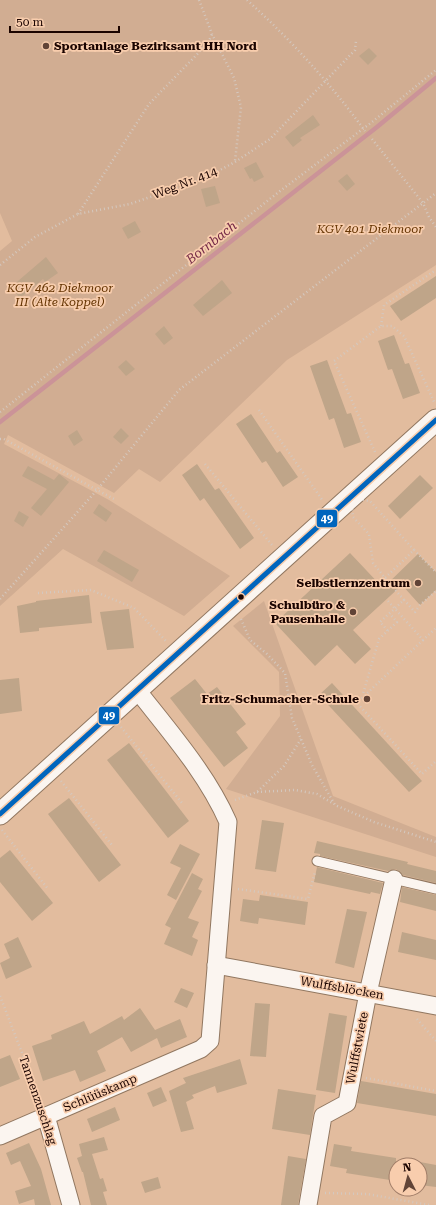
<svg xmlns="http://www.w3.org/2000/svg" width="436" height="1205" font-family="'Roboto Serif',serif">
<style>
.green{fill:#d1ad92}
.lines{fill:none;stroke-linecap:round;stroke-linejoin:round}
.stream{stroke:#cb9398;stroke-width:4.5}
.building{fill:#bfa589}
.service-casing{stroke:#917760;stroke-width:11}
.minor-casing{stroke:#917760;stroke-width:19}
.tertiary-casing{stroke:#917760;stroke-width:23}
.path{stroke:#d4c8bf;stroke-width:2.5;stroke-dasharray:1 3;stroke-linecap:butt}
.service{stroke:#fbf5f0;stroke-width:9}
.minor{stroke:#fbf5f0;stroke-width:17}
.tertiary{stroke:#fbf5f0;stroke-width:21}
.bus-1-casing{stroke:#f8cdad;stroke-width:8}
.bus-1{stroke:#0065bd;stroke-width:5}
.poi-dot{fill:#614437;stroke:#f8cdad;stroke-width:1.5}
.bus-dot{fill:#1b0400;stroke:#f8cdad;stroke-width:1.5}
.labels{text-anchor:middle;stroke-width:3.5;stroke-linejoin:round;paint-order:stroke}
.poi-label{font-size:12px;font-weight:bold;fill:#1b0400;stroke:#f8cdad;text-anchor:end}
.street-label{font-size:12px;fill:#1b0400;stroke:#f8cdad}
.park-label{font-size:12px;font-style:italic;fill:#643402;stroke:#f8cdad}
.water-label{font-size:13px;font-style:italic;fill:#752a47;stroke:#f8cdad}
.line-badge{stroke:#f8cdad;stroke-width:1.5}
.badge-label{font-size:11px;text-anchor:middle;font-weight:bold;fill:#fff}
</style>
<rect width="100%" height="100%" fill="#e2bc9e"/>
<g class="green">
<path d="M0 0H436V265L287 360 160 482 139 469 114 493 8 435 4 444 109 500 230 576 184 616 63 549 0 606V251L12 241 0 213Z"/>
<path d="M264 601 333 796 436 837V857L226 789 280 716 279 672 233 626Z"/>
</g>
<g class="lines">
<path class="stream" d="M0 422 377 127 436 78"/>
</g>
<g class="building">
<path d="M369 48 377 56 368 65 359 56Z"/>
<path d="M313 115 320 125 300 138 302 140 293 147 285 137Z"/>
<path d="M256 162 264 177 254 182 252 178 250 179 244 168Z"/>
<path d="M347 174 355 184 347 191 338 181Z"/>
<path d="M215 186 220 203 206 207 201 189Z"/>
<path d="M135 221 141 232 128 239 122 228Z"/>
<path d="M46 257 58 273 45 282 43 279 20 298 11 287Z"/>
<path d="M436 276V298L401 321 390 306Z"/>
<path d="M222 280 232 293 203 316 193 305Z"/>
<path d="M164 326 173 338 164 345 155 334Z"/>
<path d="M394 335 405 364 409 363 420 393 403 399 392 369 388 370 378 341Z"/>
<path d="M126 360 135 369 126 376 118 367Z"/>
<path d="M327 360 347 414 351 413 361 442 344 448 334 418 329 420 310 366Z"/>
<path d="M251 414 277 453 280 451 298 477 283 487 266 461 262 463 236 424Z"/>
<path d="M121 428 129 436 121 444 113 437Z"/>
<path d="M77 430 83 440 74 446 68 436Z"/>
<path d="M197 464 215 490 219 488 254 538 240 549 204 498 200 501 182 475Z"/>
<path d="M28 466 54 480 59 474 69 482 41 516 31 508 47 489 22 476Z"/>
<path d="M420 475 433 488 400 519 388 506Z"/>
<path d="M99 504 112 513 106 522 93 513Z"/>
<path d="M19 511 29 517 23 527 14 521Z"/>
<path d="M104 550 139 570 132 582 97 561Z"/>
<path d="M350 553 383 588 418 554 436 572V590L420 605 402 585 353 630 371 649 355 664 337 645 315 666 275 623Z"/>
<path d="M89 595 92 623 39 628V631L20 633 17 606 36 602V601Z"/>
<path d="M129 609 134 648 107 650 100 612Z"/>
<path d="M19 678 22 711 0 714V680Z"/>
<path d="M195 679 207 694 217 687 246 724 236 732 248 748 224 767 170 698Z"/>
<path d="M332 683 422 781 409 792 319 695Z"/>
<path d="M129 743 189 821 168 838 107 760Z"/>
<path d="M69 798 121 865 99 882 48 814Z"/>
<path d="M262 820 284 823 276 872 255 869Z"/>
<path d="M317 841 408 862 407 864 436 871V883L403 875 396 869 388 871 320 856V854L314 853Z"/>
<path d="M180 844 200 854 176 900 167 895 181 868 170 863Z"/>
<path d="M10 850 53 903 32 921 0 882V858Z"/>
<path d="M317 867 383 883 380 894 371 892 370 894 314 882Z"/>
<path d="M192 873 203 879 198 889 202 891 188 918 199 922 192 937 198 940 192 956 164 944 171 928 165 925Z"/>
<path d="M402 887 436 895V911L400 902Z"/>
<path d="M260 895 308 902 305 925 259 918 258 924 240 921 243 899 259 901Z"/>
<path d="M347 909 367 912 354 968 335 963Z"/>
<path d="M402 932 436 940V960L398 952Z"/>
<path d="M18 937 32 967 6 979 0 963 10 958 4 944Z"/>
<path d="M181 988 194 993 187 1008 174 1002Z"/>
<path d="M255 1003 270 1004 266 1057 250 1056Z"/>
<path d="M140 1008 155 1030 180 1019 187 1037 161 1048 157 1038 131 1052 122 1037 97 1051 106 1071 80 1082 75 1070 43 1081 32 1046 52 1039 51 1035 84 1021 90 1034 122 1016 124 1020Z"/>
<path d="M329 1013 347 1016 335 1093 316 1090Z"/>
<path d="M10 1055 20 1079 0 1087V1059Z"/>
<path d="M240 1059 247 1084 217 1093 215 1086 192 1095 194 1098 186 1102 194 1129 181 1132 169 1091 186 1083 183 1078Z"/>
<path d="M361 1081 436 1094V1116L357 1103Z"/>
<path d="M161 1087 167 1101 153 1107 147 1093Z"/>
<path d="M278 1089 316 1095 310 1135 272 1129Z"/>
<path d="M115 1107 120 1120 92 1132 87 1119Z"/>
<path d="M104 1137 108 1150 92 1154 100 1179 103 1178 107 1191 103 1192 107 1205H91L83 1172H82L77 1158 82 1156 79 1144Z"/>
<path d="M29 1143 41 1169 51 1205H35L34 1199 19 1204 15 1191 31 1186 20 1161 11 1165 6 1153Z"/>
<path d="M334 1144 352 1147 351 1151 396 1158V1181L346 1173 347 1169 330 1166Z"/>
<path d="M288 1156 306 1159 298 1205H281Z"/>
<path d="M420 1162 436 1165V1187L420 1185Z"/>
<path d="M158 1177 161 1188 145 1193 141 1182Z"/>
</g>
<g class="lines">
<g class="service-casing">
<path id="service" d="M317 861 436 889"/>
</g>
<g class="minor-casing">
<g id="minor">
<path d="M216 965 436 1006"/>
<path d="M46 1116 71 1205"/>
<path d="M0 1136 201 1049 210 1041 228 822C207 774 170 732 137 690"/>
<path d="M308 1205 323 1116 347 1103 368 993 394 879"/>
</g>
</g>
<g class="tertiary-casing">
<path id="tertiary" d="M0 814 436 420"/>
</g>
<g class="path">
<path d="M199 0 212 34 234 78 241 107 235 161"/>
<path d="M247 0C291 40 330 83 365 131"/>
<path d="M372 139 423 203 429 217 436 227"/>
<path d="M78 214 149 104 208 43 212 34"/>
<path d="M0 265 35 237 78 214 130 204 205 178 235 162 270 139 355 50 356 41"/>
<path d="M381 326 384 305 436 270"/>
<path d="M259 410 323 501"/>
<path d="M0 412 280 191 372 122 436 70"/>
<path d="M0 439H4L97 490 179 390 436 193"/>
<path d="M375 452 334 361 381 326H392L404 336 435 404"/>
<path d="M205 464 272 545"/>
<path d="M351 498 370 501 414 550 385 578 373 563 369 534 353 517Z"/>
<path d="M414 550 436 572"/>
<path d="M385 578 404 600 380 622 388 631"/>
<path d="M38 593 91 590 134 608 166 641"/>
<path d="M0 599 97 490 114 499"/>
<path d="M404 600 415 612 420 605 436 591"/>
<path d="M388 601 423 640 436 628"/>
<path d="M241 619 250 640 267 654 285 673 292 718 312 765 335 805 374 822 436 842"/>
<path d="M423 640 357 703 422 774 436 761"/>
<path d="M365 696 363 694 379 639 397 622 390 614"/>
<path d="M121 727 182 803"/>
<path d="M61 781 112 845"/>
<path d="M257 792 295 790 317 794 334 804"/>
<path d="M235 800 257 792 284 766 301 739"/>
<path d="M2 830 48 889"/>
<path d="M238 889 308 899 315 872"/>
<path d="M0 996 41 1102"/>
<path d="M417 1019 436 1041"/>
<path d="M366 1078 436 1091"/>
<path d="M325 1193 367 1194 429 1205"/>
</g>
<use href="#service" class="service"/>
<use href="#minor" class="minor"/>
<use href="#tertiary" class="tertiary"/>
<g class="bus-1-casing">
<path id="bus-1" d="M0 814 436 420"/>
</g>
<use href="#bus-1" class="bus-1"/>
</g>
<g class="poi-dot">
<circle cx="46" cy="46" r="4"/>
<circle cx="418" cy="583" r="4"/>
<circle cx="353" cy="612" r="4"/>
<circle cx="367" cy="699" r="4"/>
</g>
<circle class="bus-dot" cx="241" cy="597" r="3.5"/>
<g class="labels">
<g class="poi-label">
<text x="54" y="50" text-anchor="start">Sportanlage Bezirksamt HH Nord</text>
<text x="410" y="587">Selbstlernzentrum</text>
<text x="345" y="609">Schulbüro &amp;<tspan x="345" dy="14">Pausenhalle</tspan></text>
<text x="359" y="703">Fritz-Schumacher-Schule</text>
</g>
<g class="street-label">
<text transform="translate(185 183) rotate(-21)" y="4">Weg Nr. 414</text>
<text transform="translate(342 988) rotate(10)" y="4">Wulffsblöcken</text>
<text transform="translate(357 1048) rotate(-79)" y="4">Wulffstwiete</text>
<text transform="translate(100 1093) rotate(-23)" y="4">Schlüüskamp</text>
<text transform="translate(38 1100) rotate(71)" y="4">Tannenzuschlag</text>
</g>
<g class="park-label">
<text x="370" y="233">KGV 401 Diekmoor</text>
<text x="60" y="292">KGV 462 Diekmoor<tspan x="60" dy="14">III (Alte Koppel)</tspan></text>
</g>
<g class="water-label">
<text transform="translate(211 242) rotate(-38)" y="5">Bornbach</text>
</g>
</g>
<g class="line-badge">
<rect x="316" y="509" width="22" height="19" rx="4" fill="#0065bd"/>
<rect x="98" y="706" width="22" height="19" rx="4" fill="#0065bd"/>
</g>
<g class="badge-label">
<text x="327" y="522">49</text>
<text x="109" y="719">49</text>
</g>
<g transform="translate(408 1177) rotate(354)"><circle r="19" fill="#f8cdad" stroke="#a07d68"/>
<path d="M0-3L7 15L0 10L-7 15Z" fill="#614437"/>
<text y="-6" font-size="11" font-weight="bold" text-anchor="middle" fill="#1b0400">N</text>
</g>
<path d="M10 26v6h109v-6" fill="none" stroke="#1b0400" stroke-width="2"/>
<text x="16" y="26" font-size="12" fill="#1b0400" stroke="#f8cdad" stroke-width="3" paint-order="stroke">50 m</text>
</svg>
